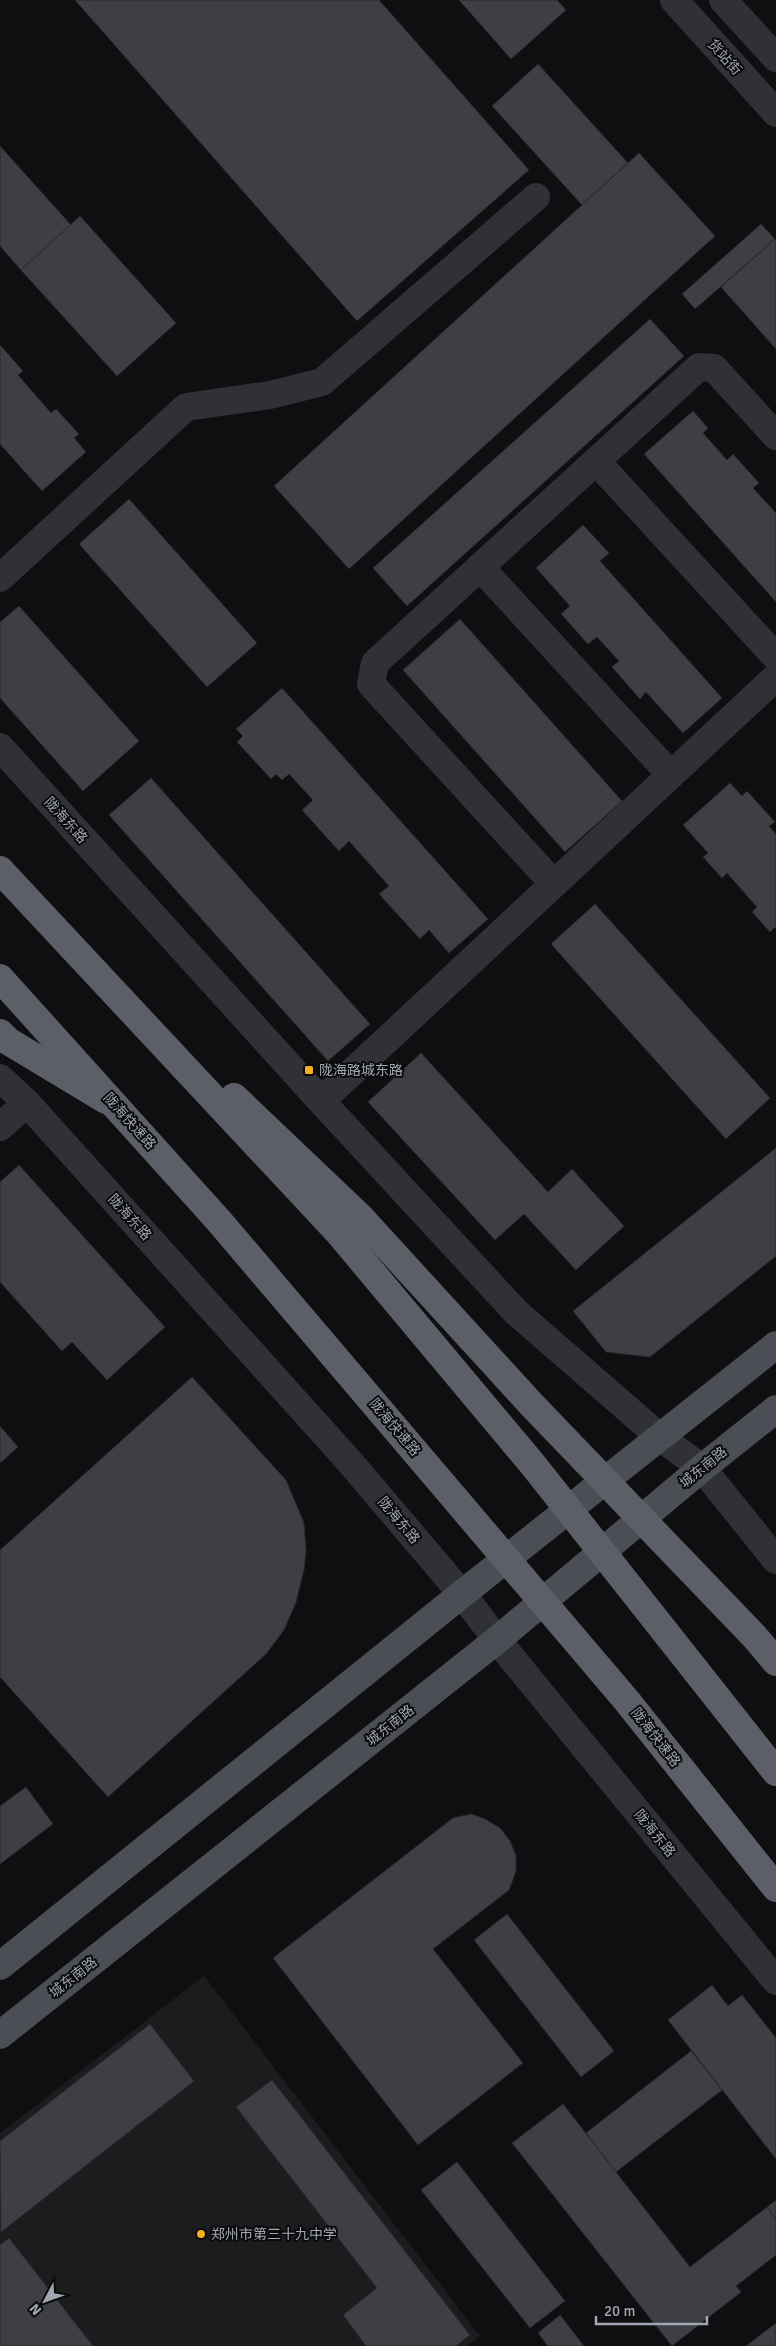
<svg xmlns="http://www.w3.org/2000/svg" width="776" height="2346" font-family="Signika,'Noto Sans SC',sans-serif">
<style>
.built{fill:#1c1b1e}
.building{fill:#3e3f44;stroke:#29292d}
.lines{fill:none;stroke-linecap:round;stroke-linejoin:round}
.minor{stroke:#303136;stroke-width:28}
.major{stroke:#4c4e55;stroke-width:28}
.highway{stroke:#5c5f67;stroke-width:28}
.highway-bridge{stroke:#5c5f67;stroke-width:28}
.poi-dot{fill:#f4b024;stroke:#0b0b0c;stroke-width:2}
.labels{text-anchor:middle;stroke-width:4;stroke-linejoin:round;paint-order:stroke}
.street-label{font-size:14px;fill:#a0a6b2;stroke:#0b0b0c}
.poi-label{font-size:14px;fill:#a0a6b2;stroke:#0b0b0c;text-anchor:start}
</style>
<rect width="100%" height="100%" fill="#0f0f11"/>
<path class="built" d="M204 1976 480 2336 467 2346H0V2133Z"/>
<g class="building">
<path d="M75 0H379L529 170 357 321Z"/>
<path d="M459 0H557L566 10 511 59Z"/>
<path d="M538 64 628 163 582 205 492 106Z"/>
<path d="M0 146 71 225 21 270 0 246Z"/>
<path d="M639 153 715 236 349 569 274 486Z"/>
<path d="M80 216 176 323 117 376 21 270Z"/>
<path d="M761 224 775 239 695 309 682 294Z"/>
<path d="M775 239 776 241V349L721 287Z"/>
<path d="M650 319 684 356 407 606 373 568Z"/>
<path d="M0 345 23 371 18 375 51 413 56 409 79 434 74 438 86 452 42 491 0 444Z"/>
<path d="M693 411 708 428 703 433 727 460 733 454 759 483 753 488 776 513V602L644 454Z"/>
<path d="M129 499 257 643 207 687 79 544Z"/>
<path d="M583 525 609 553 600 561 722 698 683 733 646 692 640 699 612 667 619 661 597 637 588 644 561 614 570 606 536 568Z"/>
<path d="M19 606 139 741 83 791 0 698V622Z"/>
<path d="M460 619 622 801 565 852 403 670Z"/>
<path d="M282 688 488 919 449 953 429 930 420 939 379 894 389 886 349 841 339 851 302 810 313 800 289 774 282 780 276 774 271 779 237 742 243 736 236 729Z"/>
<path d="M151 778 370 1024 328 1061 109 815Z"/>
<path d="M730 783 742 796 747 791 775 822 769 826 776 834V928L775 927 770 932 752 912 757 907 727 873 722 878 703 857 708 853 683 825Z"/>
<path d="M595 904 770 1098 726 1139 551 944Z"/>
<path d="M421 1053 548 1192 572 1169 624 1226 576 1270 524 1214 495 1240 368 1102Z"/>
<path d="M776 1148V1256L650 1357 606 1352 573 1311Z"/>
<path d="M19 1165 165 1327 107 1380 72 1342 62 1351 0 1282V1182Z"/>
<path d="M192 1377 286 1480 304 1523 306 1551 304 1570 296 1602 284 1630 266 1654 108 1797 0 1677V1550Z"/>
<path d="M0 1426 18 1447 0 1463Z"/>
<path d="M26 1787 53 1824 0 1864V1806Z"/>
<path d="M471 1814 485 1819 500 1828 510 1841 516 1856V1871L509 1890 433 1949 523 2063 418 2145 273 1958 453 1818Z"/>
<path d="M507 1914 614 2051 581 2077 474 1940Z"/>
<path d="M712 1985 728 2006 742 1995 776 2038V2159L668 2020Z"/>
<path d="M150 2024 194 2081 1 2232 0 2141Z"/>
<path d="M691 2051 722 2090 616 2172 586 2133Z"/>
<path d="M272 2080 470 2335 456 2346H366L343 2315 377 2288 236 2107Z"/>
<path d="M563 2104 690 2267 767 2207 776 2219V2255L736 2286 741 2292 672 2346 512 2143Z"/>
<path d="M457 2162 565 2301 530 2328 421 2190Z"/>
<path d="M776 2200V2219L767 2207Z"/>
<path d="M9 2238 93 2346H0V2245Z"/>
<path d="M560 2315 584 2346H548L538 2333Z"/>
<path d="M776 2323V2346H746Z"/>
</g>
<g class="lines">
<g class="minor">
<path d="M674 0 776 113"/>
<path d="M723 0 776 58"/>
<path d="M596 461 776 657"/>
<path d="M480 567 671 775"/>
<path d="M0 578 186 407 270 395 322 382 536 197"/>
<path d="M0 747 321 1101 516 1312 661 1438 702 1468 776 1560"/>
<path d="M554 884 371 684 375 663 699 367 714 368 776 436"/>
<path d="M0 1078 27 1103 349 1461 462 1594 497 1640 776 1981"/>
<path d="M321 1101 776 677"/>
<path d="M0 1127 27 1103"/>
</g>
<g class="major">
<path d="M0 1966 462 1594 776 1345"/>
<path d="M0 2035 497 1640 702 1468 776 1409"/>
</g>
<path class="highway" d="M0 1033 8 1041 106 1100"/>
<g class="highway-bridge">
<path d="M0 870 339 1233 534 1466 776 1772"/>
<path d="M0 978 219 1221 627 1701 776 1888"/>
<path d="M234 1097 361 1218 531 1404 754 1636 776 1662"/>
</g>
</g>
<g class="poi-dot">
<rect x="304" y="1065" width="10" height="10" rx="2.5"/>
<circle cx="201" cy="2234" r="5"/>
</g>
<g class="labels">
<g class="street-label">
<text transform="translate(725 57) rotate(48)" y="5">货站街</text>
<text transform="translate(66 820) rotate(48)" y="5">陇海东路</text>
<text transform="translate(130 1121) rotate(48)" y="5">陇海快速路</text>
<text transform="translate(130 1217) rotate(48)" y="5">陇海东路</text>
<text transform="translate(395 1427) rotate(50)" y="5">陇海快速路</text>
<text transform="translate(703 1467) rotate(-39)" y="5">城东南路</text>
<text transform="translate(399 1520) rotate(50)" y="5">陇海东路</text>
<text transform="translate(390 1725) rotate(-38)" y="5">城东南路</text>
<text transform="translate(656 1737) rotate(52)" y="5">陇海快速路</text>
<text transform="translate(655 1833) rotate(51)" y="5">陇海东路</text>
<text transform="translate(73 1977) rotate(-38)" y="5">城东南路</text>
</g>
<g class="poi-label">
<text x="319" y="1075">陇海路城东路</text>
<text x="211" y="2239">郑州市第三十九中学</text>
</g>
</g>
<g transform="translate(45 2301) rotate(229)" stroke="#0b0b0c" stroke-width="4" paint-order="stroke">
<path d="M0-4L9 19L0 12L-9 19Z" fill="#a0a6b2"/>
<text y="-8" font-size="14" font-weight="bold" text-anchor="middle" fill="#a0a6b2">N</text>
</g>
<path d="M596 2316v8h111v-8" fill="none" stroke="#a0a6b2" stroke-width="2.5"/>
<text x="604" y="2316" font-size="15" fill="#a0a6b2" stroke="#0b0b0c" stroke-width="4" paint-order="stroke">20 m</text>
</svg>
